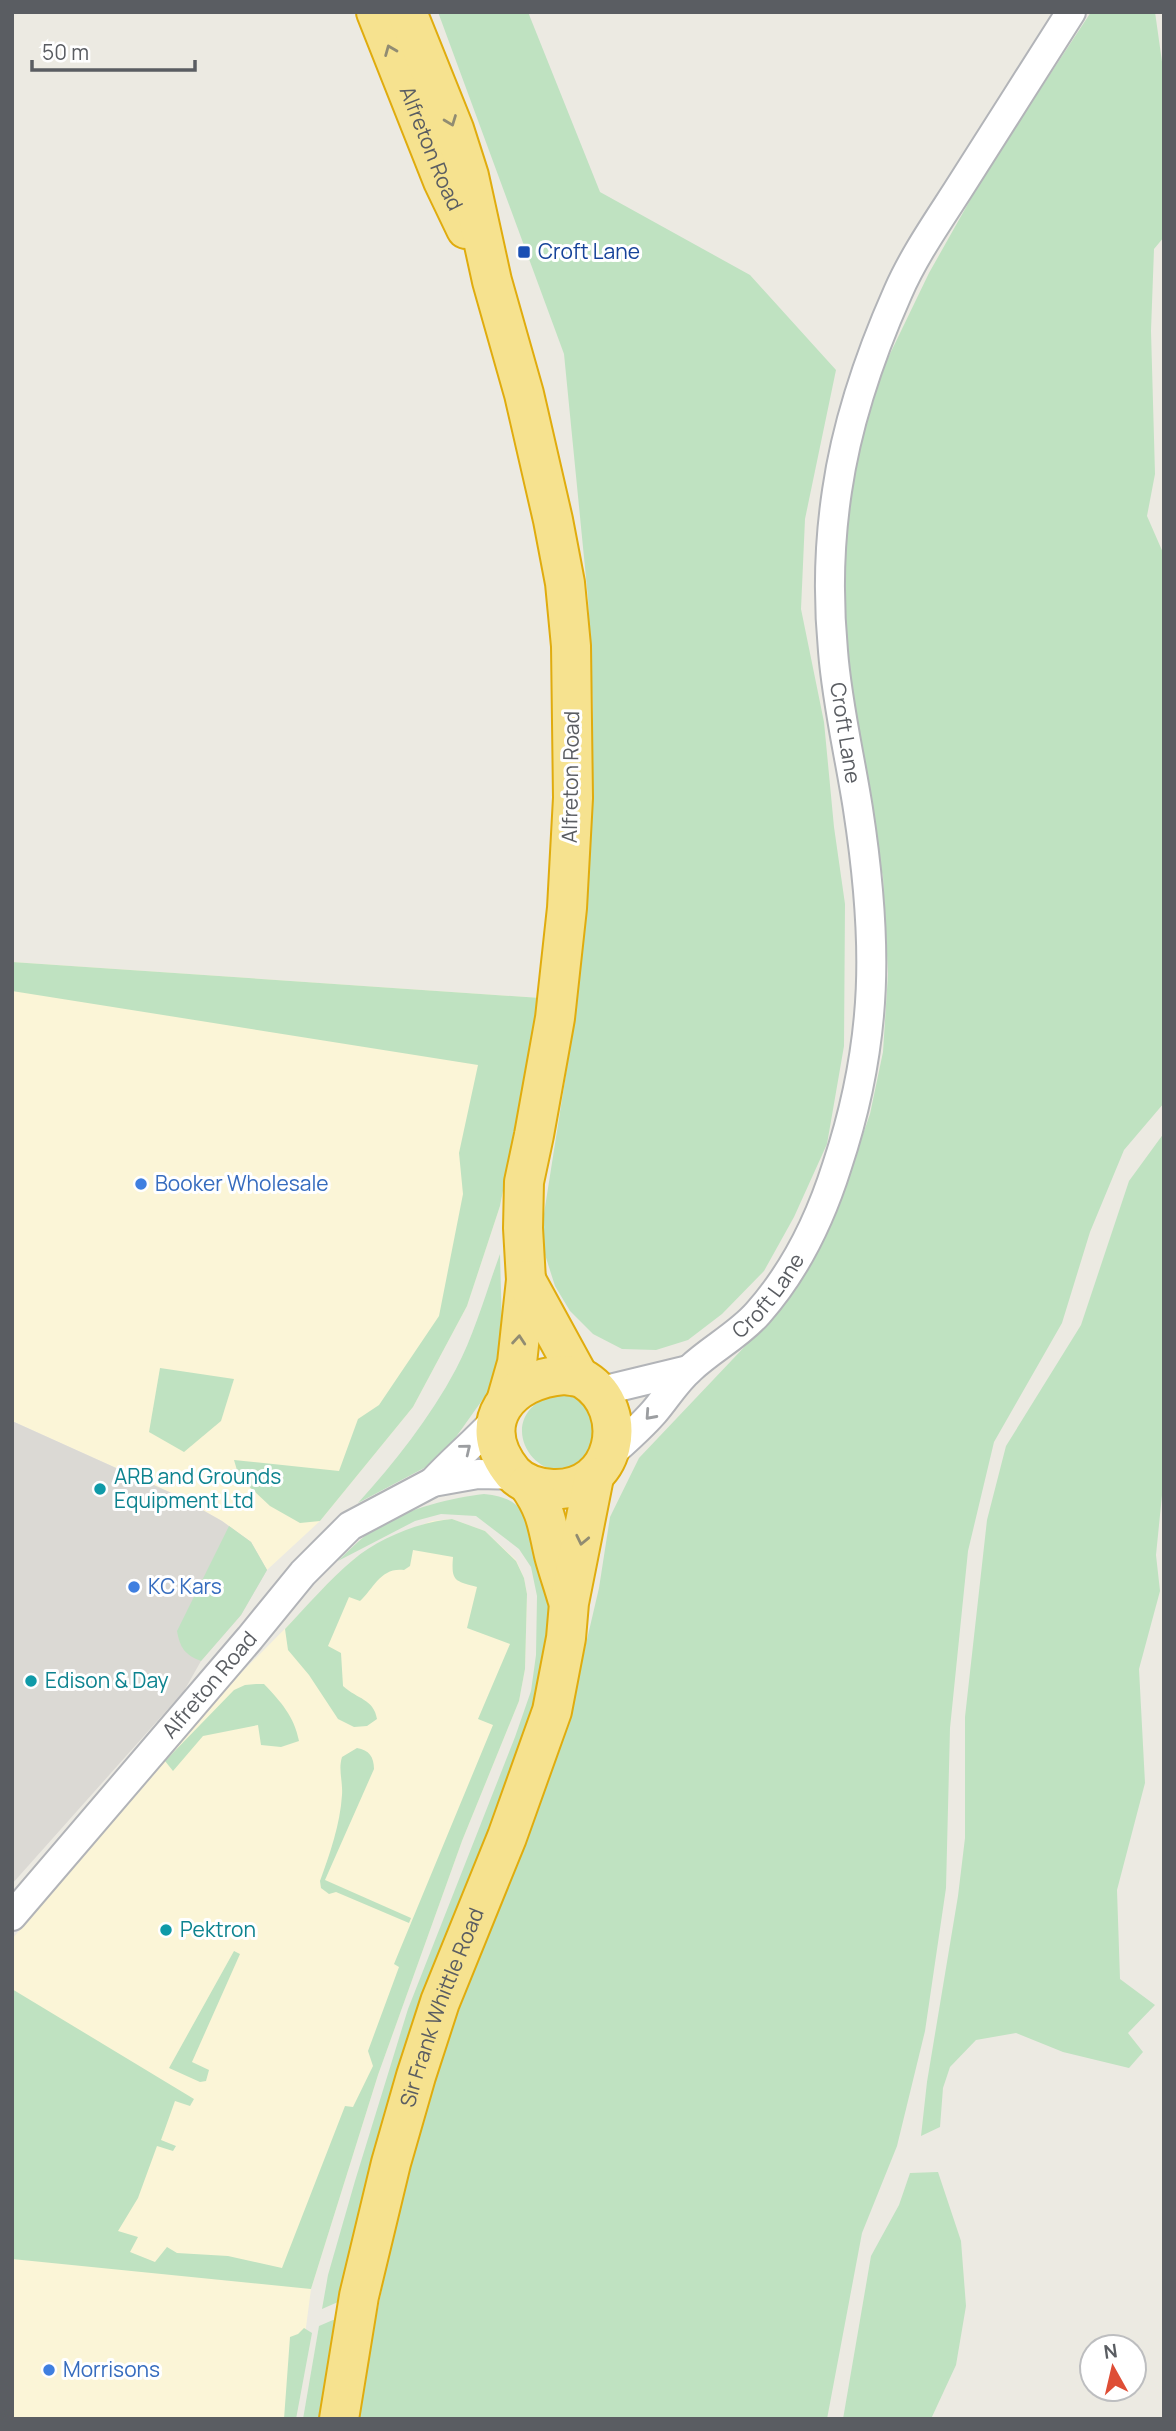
<svg xmlns="http://www.w3.org/2000/svg" width="1176" height="2431" font-family="Manrope,sans-serif">
<style>
.commercial{fill:#fbf5d7}
.industrial{fill:#dbd9d4}
.green{fill:#bfe2c1}
.lines{fill:none;stroke-linecap:round;stroke-linejoin:round}
.minor-casing{stroke:#b2b4b8;stroke-width:32}
.highway-casing{stroke:#e0ac0e;stroke-width:42}
.minor{stroke:#fff;stroke-width:28}
.highway{stroke:#f6e28f;stroke-width:38}
.oneway{stroke:#918c72}
.oneway2{stroke:#9c9ea1}
.transit-dot{fill:#1a4fb4;stroke:#fff;stroke-width:2.5}
.shop-dot{fill:#3f7fe0;stroke:#fff;stroke-width:2.5}
.culture-dot{fill:#0f9aa8;stroke:#fff;stroke-width:2.5}
.labels{text-anchor:middle;stroke-width:6;stroke-linejoin:round;paint-order:stroke}
.street-label{font-size:21px;fill:#5a5d62;stroke:#fff}
.transit-label{font-size:21px;fill:#164399;stroke:#fff;text-anchor:start}
.shop-label{font-size:21px;fill:#366cbe;stroke:#fff;text-anchor:start}
.culture-label{font-size:21px;fill:#0d838f;stroke:#fff;text-anchor:start}
</style>
<rect width="100%" height="100%" fill="#eceae2"/>
<g class="commercial">
<path d="M12 962 541 998 500 1206 467 1306 413 1407 320 1521 267 1570 251 1542 222 1521 176 1495 12 1421Z"/>
<path d="M452 1519 485 1531 516 1560 524 1578 527 1594 525 1669 519 1701 462 1841 378 2075 311 2289 294 2419H12V1939L240 1674 354 1559 388 1538 432 1521Z"/>
</g>
<path class="industrial" d="M12 1421 176 1495 222 1521 251 1542 267 1570 241 1615 201 1661 184 1691 12 1884Z"/>
<g class="green">
<path d="M438 12H528L600 192 750 275 836 370 805 519 801 609 824 722 834 827 845 904 844 1046 827 1144 794 1217 764 1271 722 1314 688 1340 656 1350 622 1349 593 1334 570 1311 555 1286 540 1239 574 1023 590 845 593 709 588 598 564 354Z"/>
<path d="M1091 12H1155L1164 76V237L1154 249 1151 331 1155 474 1147 516 1164 555V1103L1124 1150 1090 1232 1062 1323 994 1442 968 1551 950 1728 946 1888 925 2031 897 2146 862 2233 827 2419H358L362 2386 397 2216 433 2078 539 1802 574 1695 599 1588 610 1517 639 1458 785 1304 814 1251 855 1157 870 1114 883 1052 888 974 883 877 859 760 843 655 839 552 849 488 866 414 887 360 929 273 987 170Z"/>
<path d="M12 962 541 998 500 1206 467 1306 413 1407 320 1521 300 1523 270 1506 239 1477 234 1460 339 1471 358 1419 379 1405 439 1316 463 1194 459 1153 478 1065 12 991Z"/>
<path d="M1164 1133V1475L1156 1555 1160 1591 1139 1669 1145 1783 1117 1890 1120 1979 1155 2005 1128 2033 1143 2052 1129 2068 1063 2052 1016 2033 976 2040 950 2067 943 2088 940 2127 921 2136 927 2082 958 1896 965 1838V1717L987 1520 1006 1446 1081 1325 1129 1181Z"/>
<path d="M500 1254 502 1329 497 1367 488 1392 451 1444 439 1456 426 1467 358 1503C395 1462 430 1418 456 1369 475 1333 486 1292 500 1254Z"/>
<path d="M160 1368 234 1379 221 1421 184 1452 149 1432Z"/>
<path d="M562 1393 580 1398 593 1412 596 1447C590 1453 583 1463 576 1466 531 1489 488 1408 562 1393Z"/>
<path d="M484 1494C522 1498 525 1513 535 1546 540 1563 548 1581 550 1598 554 1632 543 1668 538 1701L345 2288 338 2302 322 2309 328 2275 355 2181 408 2009 515 1737 531 1691 536 1655 537 1596 531 1567 519 1549 476 1516 441 1514 415 1521 338 1561C347 1552 356 1543 366 1535 395 1512 447 1498 484 1494Z"/>
<path d="M452 1519 485 1531 516 1561 524 1578 527 1594 525 1669 519 1701 462 1841 378 2075 311 2289 12 2259V1989L194 2099 190 2106 175 2101 161 2140 176 2146 173 2151 157 2146 138 2198 118 2231 138 2237 130 2252 155 2262 167 2247 177 2253 228 2256 282 2268 345 2106 353 2107 373 2066 368 2051 399 1967 394 1964 493 1725 478 1719 510 1644 467 1628 477 1587C455 1581 451 1582 453 1557L413 1550 410 1566 404 1570C381 1567 374 1588 360 1601L349 1597 328 1646 341 1653 343 1686C357 1699 374 1699 377 1719L367 1726 354 1727 338 1719 309 1675 288 1650 285 1629C307 1606 329 1580 353 1560 379 1538 419 1522 452 1519Z"/>
<path d="M229 1526 251 1542 267 1570 241 1615 201 1661C185 1655 180 1648 177 1631Z"/>
<path d="M256 1684H264C281 1702 294 1716 299 1741L281 1747 261 1745 258 1725 203 1736 173 1771 165 1761 234 1690 245 1685Z"/>
<path d="M357 1748C369 1750 374 1757 374 1769L325 1880 411 1918 409 1923 336 1892 329 1894 321 1888 320 1881C330 1853 340 1825 342 1795 343 1781 338 1770 342 1757Z"/>
<path d="M234 1951 240 1954 192 2062 209 2070 206 2081 200 2082 169 2068Z"/>
<path d="M938 2172 961 2241 966 2306 956 2365 931 2419H843L871 2256 899 2205 910 2173Z"/>
<path d="M333 2320H338L323 2419H303L319 2326Z"/>
<path d="M304 2328 312 2333 296 2419H284L290 2337 298 2334Z"/>
</g>
<g class="lines">
<g class="minor-casing">
<g id="minor">
<path d="M597 1392 688 1370"/>
<path id="s1" d="M608 1456C624 1442 640 1428 654 1412 666 1398 676 1381 690 1369 711 1349 739 1335 758 1313 796 1270 820 1220 837 1166 879 1040 878 939 858 809 850 757 837 704 833 651 828 598 829 544 837 491 847 422 870 355 898 292 915 253 941 217 963 182 999 125 1035 69 1071 12"/>
<path d="M433 1482C454 1459 478 1440 499 1416"/>
<path id="s2" d="M12 1916 250 1638 303 1573 350 1526 433 1482 478 1474 515 1475"/>
</g>
</g>
<g class="highway-casing">
<g id="highway">
<path id="s3" d="M376 12 443 181 466 229"/>
<path d="M407 12 454 129 469 176 492 281 524 394 553 520 565 583 571 646 573 798 567 908 555 1018 534 1135 524 1182 523 1228 526 1280 517 1363 507 1398"/>
<path d="M526 1280 579 1377"/>
<path d="M564 1375C571 1376 579 1376 585 1380 632 1410 617 1492 552 1489 538 1488 523 1484 513 1473 472 1423 509 1379 564 1375Z"/>
<path d="M528 1484C547 1511 547 1525 554 1555 558 1570 563 1584 567 1598"/>
<path id="s4" d="M339 2419 359 2296 391 2163 416 2076 440 2002 507 1837 552 1711 566 1638 569 1603 594 1477"/>
</g>
</g>
<use href="#minor" class="minor"/>
<use href="#highway" class="highway"/>
</g>
<defs><path id="oneway-chevron" d="M-2-3.5L2.5 0L-2 3.5" fill="none" stroke-width="1.6" stroke-linecap="round" stroke-linejoin="round" transform="scale(1.75)"/></defs>
<g class="oneway">
<use href="#oneway-chevron" transform="translate(390 50) rotate(-112)"/>
<use href="#oneway-chevron" transform="translate(451 121) rotate(69)"/>
<use href="#oneway-chevron" transform="translate(519 1340) rotate(-85)"/>
<use href="#oneway-chevron" transform="translate(582 1540) rotate(102)"/>
</g>
<g class="oneway2">
<use href="#oneway-chevron" transform="translate(650 1415) rotate(132)"/>
<use href="#oneway-chevron" transform="translate(466 1449) rotate(-39)"/>
</g>
<rect class="transit-dot" x="517" y="245" width="14" height="14" rx="3.5"/>
<g class="shop-dot">
<circle cx="141" cy="1184" r="7"/>
<circle cx="134" cy="1587" r="7"/>
<circle cx="49" cy="2370" r="7"/>
</g>
<g class="culture-dot">
<circle cx="100" cy="1489" r="7"/>
<circle cx="31" cy="1681" r="7"/>
<circle cx="166" cy="1930" r="7"/>
</g>
<g class="labels">
<g class="street-label">
<text dy="7" stroke="none"><textPath href="#s3" startOffset="147">Alfreton Road</textPath></text>
<text transform="translate(845 733) rotate(81)" y="7">Croft Lane</text>
<text transform="translate(571 777) rotate(-89)" y="7">Alfreton Road</text>
<text dy="7" stroke="none"><textPath href="#s1" startOffset="228">Croft Lane</textPath></text>
<text dy="7" stroke="none"><textPath href="#s2" startOffset="304">Alfreton Road</textPath></text>
<text dy="7" stroke="none"><textPath href="#s4" startOffset="425">Sir Frank Whittle Road</textPath></text>
</g>
<g class="transit-label">
<text x="538" y="259">Croft Lane</text>
</g>
<g class="shop-label">
<text x="155" y="1191">Booker Wholesale</text>
<text x="148" y="1594">KC Kars</text>
<text x="63" y="2377">Morrisons</text>
</g>
<g class="culture-label">
<text x="114" y="1484">ARB and Grounds<tspan x="114" dy="24">Equipment Ltd</tspan></text>
<text x="45" y="1688">Edison &amp; Day</text>
<text x="180" y="1937">Pektron</text>
</g>
</g>
<rect width="1176" height="2431" fill="none" stroke="#5a5d62" stroke-width="28"/>
<g transform="translate(1113 2368) rotate(352)"><circle r="33" fill="#ffffff" stroke="#bdbec0" stroke-width="2"/>
<path d="M0-5L12 26L0 18L-12 26Z" fill="#de4e36"/>
<text y="-10" font-size="19" font-weight="bold" text-anchor="middle" fill="#5a5d62">N</text>
</g>
<path d="M32 60v10h163v-10" fill="none" stroke="#5a5d62" stroke-width="3.5"/>
<text x="42" y="60" font-size="21" fill="#5a5d62" stroke="#ffffff" stroke-width="5" paint-order="stroke">50 m</text>
</svg>
